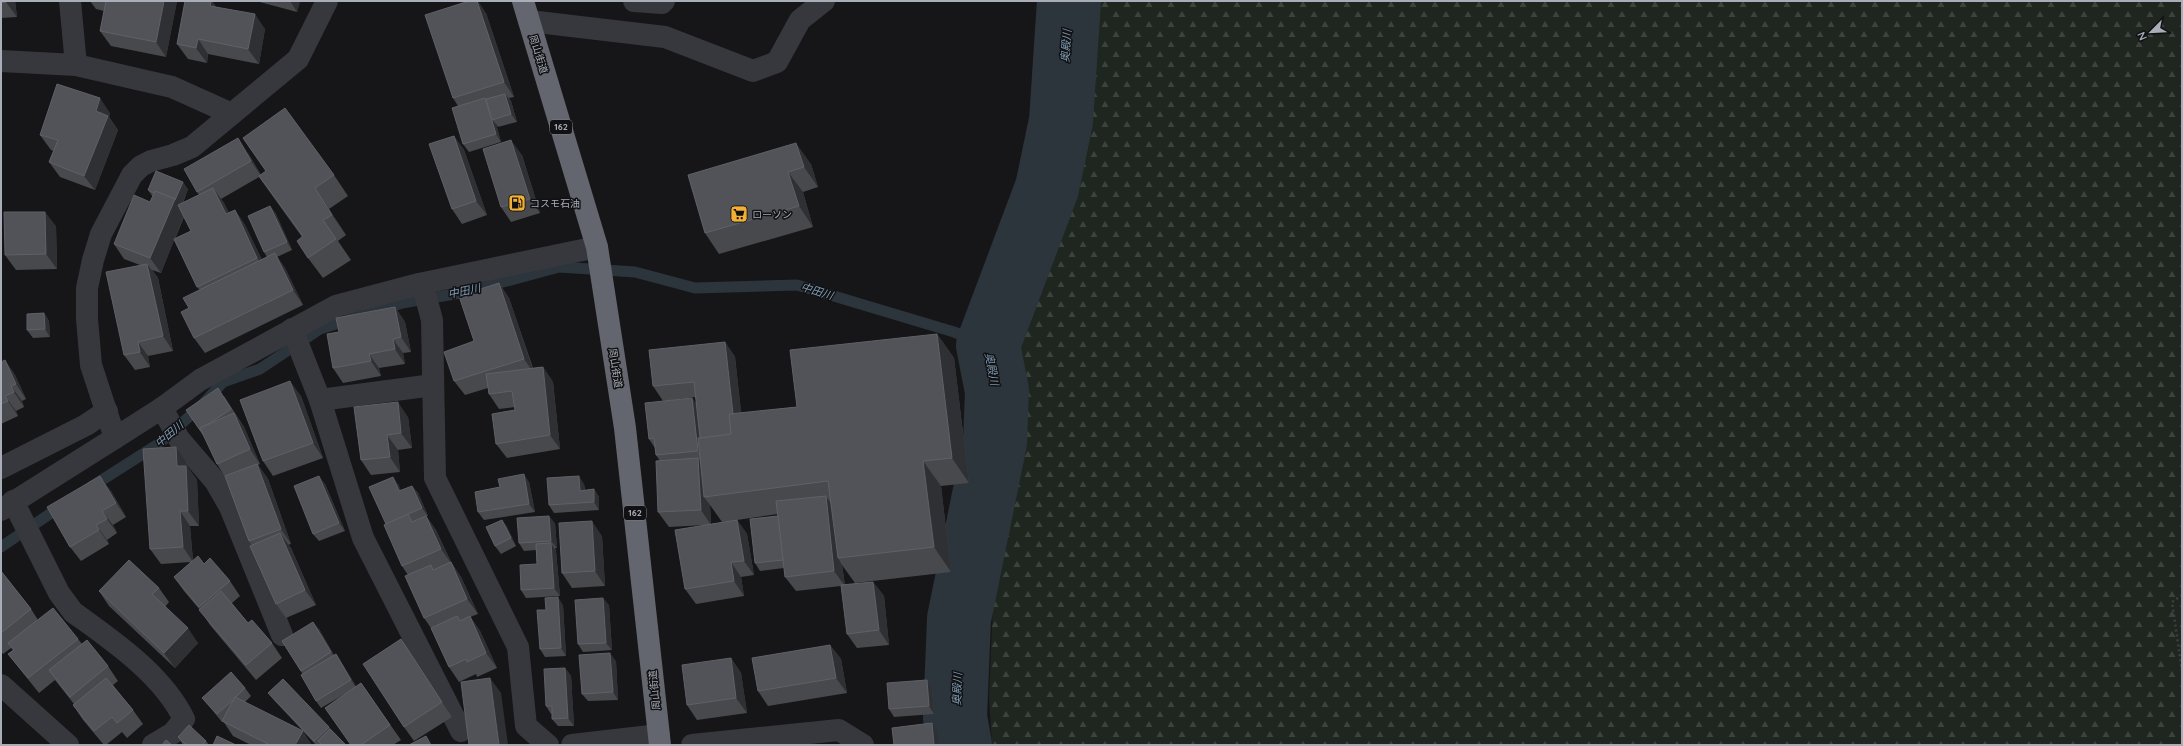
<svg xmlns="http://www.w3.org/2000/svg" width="2183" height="746" font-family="Quicksand,'Noto Sans JP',sans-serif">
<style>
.forest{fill:url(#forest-firs)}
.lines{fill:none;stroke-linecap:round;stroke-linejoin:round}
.stream{stroke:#2c353c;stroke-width:11}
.river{stroke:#2c353c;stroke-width:64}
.path{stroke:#3d3f44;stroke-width:2.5;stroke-dasharray:2 3;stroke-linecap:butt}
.minor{stroke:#37383d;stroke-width:22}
.highway{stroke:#63666e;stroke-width:22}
.wall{fill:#47494d;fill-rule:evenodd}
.shaded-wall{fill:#2f3033}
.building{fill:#525359;stroke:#5f6168}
.labels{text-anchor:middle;stroke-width:3;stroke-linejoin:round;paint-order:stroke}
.shield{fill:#111113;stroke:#7b7e86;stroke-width:1}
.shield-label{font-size:9px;font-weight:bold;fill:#a8adb8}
.street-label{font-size:10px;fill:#a8adb8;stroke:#111113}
.poi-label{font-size:10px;fill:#a8adb8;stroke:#111113;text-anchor:start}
.water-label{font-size:11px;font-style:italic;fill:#7f9bb3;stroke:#111113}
</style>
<defs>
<pattern id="forest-firs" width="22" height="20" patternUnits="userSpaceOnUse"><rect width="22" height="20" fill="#1e261f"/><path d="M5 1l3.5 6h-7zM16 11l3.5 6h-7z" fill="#3c433d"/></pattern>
</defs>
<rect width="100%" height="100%" fill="#161618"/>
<path class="forest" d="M1064 1H2182V745H992L989 696 1002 398 1025 275Z"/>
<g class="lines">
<g class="stream">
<path d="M91 487 160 443 203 404 223 382 260 369 320 329 402 303 466 292 559 267 635 272 695 288 797 285 954 332 988 345"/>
<path d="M1 547 63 505"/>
</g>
<path class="river" d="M960 745 955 717 959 619 995 442 997 391 988 345 1047 188 1061 121 1069 1"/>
<path class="path" d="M2182 595 2172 602 2182 671"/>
<g class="minor">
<path d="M70 1 76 65"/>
<path d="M634 1 662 3 664 1"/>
<path d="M529 21 665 37 753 71 777 62 800 20 824 1"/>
<path d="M1 61 76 65 172 87 232 114"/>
<path d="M419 284 425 294 432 320 435 478 518 647 526 726 548 745"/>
<path d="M292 329 320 400 363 538 461 731"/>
<path d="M320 400 433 385"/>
<path d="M162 408 179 439 215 481 230 507 282 635"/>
<path d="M115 438 162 408 200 380 336 306 419 284 597 247"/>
<path d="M1 468 86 425 107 411"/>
<path d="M13 501 59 593 73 612C113 641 162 674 184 719L173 733 153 745"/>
<path d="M1 510 115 438 91 365 87 319V288L93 260 101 234 132 175 141 166 151 161 173 155 192 147 298 59 327 1"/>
<path d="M1 685 68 745"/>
<path d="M572 745 659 735"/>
<path d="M692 745 839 730 863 745"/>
</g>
<path class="highway" d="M523 1 597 247 625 428 660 745"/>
</g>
<g class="wall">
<path d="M1 1H15L17 17 1 18Z"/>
<path d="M90 1H177L166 57 111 46 100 31 104 11 96 9Z"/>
<path d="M185 1H212L216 7 265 29 259 64 208 54 207 63 188 59 177 44Z"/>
<path d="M256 1H300L297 12Z"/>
<path d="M486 13 514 97 509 98 511 101 517 122 498 127 496 124 501 142 469 152 463 144 458 106 453 98Z"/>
<path d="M110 113 109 117 118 130 95 190 60 177 49 162 54 151 51 150 40 135Z"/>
<path d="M454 136 464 150 487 215 462 224 452 209Z"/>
<path d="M243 138 334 175 348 196 329 209 346 235 338 241 351 260 323 278 308 258 302 237 259 177 221 199 224 203 229 213 235 210 245 225 262 260 267 257 264 252 270 206 276 214 292 250 277 257 285 268 303 305 205 353 194 338 189 308 200 290 197 287 174 240 161 273 152 270 158 278 173 351 148 356 150 367 135 370 124 355 140 265 124 259 114 244 150 202 153 197 148 190 188 189 183 203 199 195 197 192 248 153 261 175 266 171ZM184 217 191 231 175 239Z"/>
<path d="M522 155 540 213 511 222 501 207Z"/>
<path d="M811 164 818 187 803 192 813 227 719 254 705 233 688 175Z"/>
<path d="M56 226 57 269 16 270 5 255Z"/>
<path d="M499 283 509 298 533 368 543 367 553 382 560 449 507 458 496 444 515 410V407L499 409 489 394 488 388 465 395 454 381 474 341Z"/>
<path d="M395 307 405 322 411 352 403 353 405 364 379 368 381 376 343 383 333 368 339 332Z"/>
<path d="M44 313 49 321 50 337 33 338 27 330Z"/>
<path d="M937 334 954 358 969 483 941 486 951 572 855 583 842 565 845 585 873 582 884 596 889 645 857 648 847 634 841 586 796 591 785 577 784 568 760 571 755 563 778 516V514L737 520 747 534 754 575 741 577 744 596 696 604 685 589 705 525 669 527 658 512 660 461 656 455 655 448 649 439 692 398 696 404V397L663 401 653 386 725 342 735 357 741 413 797 407ZM710 505 722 522 735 520 711 524Z"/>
<path d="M5 360 15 375 26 399 22 401 24 407 16 411 18 416 1 424V361L2 362Z"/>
<path d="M224 396 244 427 260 464 258 465 268 479 291 544 288 545 291 548 316 605 286 618 276 604 252 545 249 541 225 477 217 464 204 437 186 410Z"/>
<path d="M301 396 323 458 273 476 263 461Z"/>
<path d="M354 407 408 417 412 448 398 450 400 472 371 475 361 460Z"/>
<path d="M186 462 187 466 197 480 199 526H190L193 561 204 564 230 581 240 596 232 603 248 623 272 643 282 658 256 680 210 625 200 610 184 591 174 577 191 562 161 564 150 549Z"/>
<path d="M529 482 535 512 484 520 478 512Z"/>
<path d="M325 484 345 531 319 541 313 534Z"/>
<path d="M398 484 401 491 412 486 418 493 428 516H426L436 530 451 562 461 577 478 614 470 617 480 631 497 668 477 677 476 674 459 682 449 667 431 628 424 618 408 575 402 566 386 524Z"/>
<path d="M584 484 585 490 594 489 599 497V510L554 513 549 505Z"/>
<path d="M111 491 126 517 113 525 117 533 107 540 109 544 81 561 70 547Z"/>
<path d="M549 516 555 524 557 548H555L556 551 560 596 526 598 521 590 537 564 536 550 524 551 519 543Z"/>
<path d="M502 520 507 527 516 546 501 554 495 546Z"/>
<path d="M602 536 605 586 572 588 562 573Z"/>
<path d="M1 571 31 609 38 620 78 639 82 644 108 666 118 681 113 685 133 710 143 724 127 738 122 732 106 745H104L83 720 73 705 74 704 55 680 39 693 19 668 8 654 13 650 11 648 3 654 1 651Z"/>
<path d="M159 588 169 602 165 607 198 643 175 668 109 606 99 591Z"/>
<path d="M563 605 566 656 545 657 540 649 546 610Z"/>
<path d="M609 605 612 650 583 652 578 644Z"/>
<path d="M319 629 334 655 336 654 341 662 356 687 361 683 401 740 393 745H351L345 694 321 708 316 701 302 673 282 641Z"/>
<path d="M401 639 452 717 414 741 404 727Z"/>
<path d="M830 645 841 659 847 693 768 706 758 691Z"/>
<path d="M731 658 741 673 747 713 697 720 687 705Z"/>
<path d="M616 661 618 700 588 701 582 694Z"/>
<path d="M565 668 571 676 574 726H558L552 719V714H551L546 706Z"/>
<path d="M927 680 932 687 934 714 894 717 889 709Z"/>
<path d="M245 688 251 696 245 702 312 745H251L233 736 223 721 222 722 208 705 202 698Z"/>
<path d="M268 693 329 727 346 745H316L274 700Z"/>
<path d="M178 737 206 741 209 745H183Z"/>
</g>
<g class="shaded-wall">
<path d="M6 1H15L17 17 6 2Z"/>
<path d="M164 1H177L166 57 156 42Z"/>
<path d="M211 1H212L221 14 210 6Z"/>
<path d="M290 1H300L297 12Z"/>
<path d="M477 1H478L486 13 514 97 504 82Z"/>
<path d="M255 14 265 29 259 64 248 49Z"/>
<path d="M198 39 208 54 207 63 196 48Z"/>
<path d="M505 94 511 101 517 122 511 114Z"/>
<path d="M100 98 110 113 109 117 118 130 95 190 84 176 96 111Z"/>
<path d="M485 98 490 106 492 120 496 124 501 142 496 134Z"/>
<path d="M454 136 464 150 487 215 476 201Z"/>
<path d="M238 138 248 153 261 176 251 161Z"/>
<path d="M511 140 522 155 540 213 530 199Z"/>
<path d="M796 143 811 164 818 187 804 167Z"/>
<path d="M788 172 803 192 813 227 799 206Z"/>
<path d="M183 182 188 189 181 207 185 213 161 273 150 258 175 199Z"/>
<path d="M213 188 224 203 237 229 226 214Z"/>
<path d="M315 188 329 209 346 235 332 215Z"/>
<path d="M270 206 276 214 292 250 287 242Z"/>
<path d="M235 210 245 225 268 272 257 258Z"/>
<path d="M45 212 56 226 57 269 46 254Z"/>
<path d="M275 253 285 268 303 305 293 290Z"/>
<path d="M147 264 158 278 173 351 163 336Z"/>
<path d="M499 283 509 298 534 373 524 359Z"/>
<path d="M395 307 405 322 411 352 401 337Z"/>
<path d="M44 313 49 321 50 337 45 329Z"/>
<path d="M937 334 954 358 969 483 952 458Z"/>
<path d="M393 339 403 353 405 364 395 349Z"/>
<path d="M138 342 148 356 150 367 140 352Z"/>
<path d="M725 342 735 357 746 453 735 439Z"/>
<path d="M369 354 379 368 381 376 371 361Z"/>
<path d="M5 360 15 375 26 399 16 384Z"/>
<path d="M543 367 553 382 560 449 550 435Z"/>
<path d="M290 381 301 396 323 458 313 443Z"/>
<path d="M11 386 22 401 24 407 14 392Z"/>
<path d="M5 396 16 411 18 416 8 401Z"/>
<path d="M692 398 703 413 708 465 698 451Z"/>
<path d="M398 402 408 417 412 448 401 433Z"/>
<path d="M234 413 244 427 260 464 250 449Z"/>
<path d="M387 435 398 450 400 472 390 457Z"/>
<path d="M176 447 186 462 187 466 197 480 199 526 188 511 177 466Z"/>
<path d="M698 458 709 473 704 497 710 505 711 525 701 510Z"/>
<path d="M923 461 941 486 951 572 934 547Z"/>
<path d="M257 464 268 479 291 544 281 529Z"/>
<path d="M524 474 529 482 535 512 529 504Z"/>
<path d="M100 476 111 491 126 517 116 503Z"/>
<path d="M319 476 325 484 345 531 339 523Z"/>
<path d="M579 476 584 484 585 498 580 491Z"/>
<path d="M393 477 398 484 405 499 399 491Z"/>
<path d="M412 486 418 493 428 516 422 508Z"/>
<path d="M594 489 599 497V510L594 502Z"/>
<path d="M826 496 836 511 838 558 842 565 845 586 834 571Z"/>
<path d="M102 511 113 525 117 533 107 519Z"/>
<path d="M180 511 190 526 193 562 183 547Z"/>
<path d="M426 516 436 530 451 563 441 549Z"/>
<path d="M549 516 555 524 557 548 551 541Z"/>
<path d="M502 520 507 527 516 546 511 538Z"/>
<path d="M737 520 747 534 754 575 744 561Z"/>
<path d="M592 521 602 536 605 586 595 571Z"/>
<path d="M96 525 107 540 109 544 99 530Z"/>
<path d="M280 533 291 548 316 605 305 590Z"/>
<path d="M551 543 556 551 560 596 554 588Z"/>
<path d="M451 562 461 577 478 614 467 599Z"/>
<path d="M731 562 741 577 744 596 734 581Z"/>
<path d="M873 582 884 596 889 645 879 630Z"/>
<path d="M558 597 563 605 566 656 561 648Z"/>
<path d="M603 598 609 605 612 650 606 643Z"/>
<path d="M470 616 480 631 497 668 486 653Z"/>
<path d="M313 622 319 629 337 660 331 652Z"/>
<path d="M188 628 198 643 175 668 164 653Z"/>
<path d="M401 639 411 654 452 717 442 702Z"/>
<path d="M830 645 841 659 847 693 836 678Z"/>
<path d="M610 653 616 661 618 700 613 692Z"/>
<path d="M336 654 341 662 357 687 351 680Z"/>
<path d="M731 658 741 673 747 713 736 698Z"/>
<path d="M565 668 571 676 574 726 568 718Z"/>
<path d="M490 678 501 693 508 745H499Z"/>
<path d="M927 680 932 687 934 714 929 706Z"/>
<path d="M932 723 937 731 939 745H934Z"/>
<path d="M303 731 312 745H295Z"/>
</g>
<g class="building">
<path d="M1 1H6V2L1 3Z"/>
<path d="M106 1H164L156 42 100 31Z"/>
<path d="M185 1H211L210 6 255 14 248 49 198 39 196 48 177 44Z"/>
<path d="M469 1H477L504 82 453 98 425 15Z"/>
<path d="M57 84 100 98 96 111 108 116 84 176 49 162 58 140 40 135Z"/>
<path d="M505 94 511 114 492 120 486 99Z"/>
<path d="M485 98 496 134 463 144 452 108Z"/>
<path d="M285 108 334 175 315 188 332 215 323 220 336 239 308 258 297 241 303 236 259 176 266 171 243 138Z"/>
<path d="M454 136 476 201 452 209 429 144Z"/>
<path d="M238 138 251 161 197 192 184 169Z"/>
<path d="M511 140 530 199 501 207 483 149Z"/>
<path d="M796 143 804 167 788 172 799 206 705 233 688 175Z"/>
<path d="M156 171 183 182 175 200V199L155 191 154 193 148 190Z"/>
<path d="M213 188 226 214 235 210 257 258 197 287 174 239 191 231 178 205Z"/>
<path d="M155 191 175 199 150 258 114 244 134 195 150 202Z"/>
<path d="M270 206 287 242 264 252 248 216Z"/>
<path d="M4 212H45L46 254 5 255Z"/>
<path d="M275 253 293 290 194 338 181 312 189 308 183 298Z"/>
<path d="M147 264 163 336 138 342 140 352 124 355 106 272Z"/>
<path d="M499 283 524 359 454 381 444 352 474 341 459 296Z"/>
<path d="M395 307 401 337 393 339 395 349 369 354 371 361 333 368 327 334 339 332 336 318Z"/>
<path d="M44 313 45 329 27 330V314Z"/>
<path d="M937 334 952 458 923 461 934 547 838 558 828 481 704 497 698 438 731 434 729 414 797 407 790 350Z"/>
<path d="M725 342 733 414H729L731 434 700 438 694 382 653 386 649 350Z"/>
<path d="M5 360 16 384 11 386 14 392 5 396 8 401 1 404V362Z"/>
<path d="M543 367 550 435 496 444 492 414 515 410 512 391 489 394 486 374Z"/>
<path d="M290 381 313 443 263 461 240 400Z"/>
<path d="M218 388 231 409 210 423 200 428 201 430H200L186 410Z"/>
<path d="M692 398 698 451 656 455 654 438 649 439 645 403Z"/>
<path d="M398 402 401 433 387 435 390 457 361 460 354 407Z"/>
<path d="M234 413 250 449 217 464 200 428Z"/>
<path d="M176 447 177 466H186L188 511H180L183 547 150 549 143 449Z"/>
<path d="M698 458 701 510 658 512 656 461Z"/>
<path d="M257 464 281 529 249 541 225 476Z"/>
<path d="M524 474 529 504 478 512 475 492 500 487 498 479Z"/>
<path d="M100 476 116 503 102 511 107 519 96 525 99 530 70 547 47 507Z"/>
<path d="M319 476 339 523 313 534 294 486Z"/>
<path d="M579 476 580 491 594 489V502L549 505 547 478Z"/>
<path d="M393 477 399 491 412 486 422 508 386 524 369 487Z"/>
<path d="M826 496 834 571 785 577 776 501Z"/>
<path d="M408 514 412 522 426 516 441 549 402 566 384 525Z"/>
<path d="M549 516 551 541 519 543 517 518Z"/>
<path d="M778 516 783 560 755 563 750 519Z"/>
<path d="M502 520 511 538 495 546 486 527Z"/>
<path d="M737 520 744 561 731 562 734 581 685 589 675 530Z"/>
<path d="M592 521 595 571 562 573 559 523Z"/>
<path d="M280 533 305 590 276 604 250 546Z"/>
<path d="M551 543 554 588 521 590 520 565 537 564 536 544Z"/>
<path d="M198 556 204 564 210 558 230 581 199 607 174 577Z"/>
<path d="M129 560 159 588 152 594 188 628 164 653 99 591Z"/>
<path d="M451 562 467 599 424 618 405 576 431 565 433 570Z"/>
<path d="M1 571 31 609 1 633Z"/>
<path d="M873 582 879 630 847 634 841 585Z"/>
<path d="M221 591 248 623 252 620 272 643 246 665 199 610Z"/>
<path d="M558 597 561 648 540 649 537 610H546L545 598Z"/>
<path d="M603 598 606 643 578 644 575 600Z"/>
<path d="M53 608 78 639 28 678 8 654 14 650 8 643Z"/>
<path d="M457 616 460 621 470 616 486 653 467 662 466 659 449 667 431 628Z"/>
<path d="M313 622 331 652 301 671 282 641Z"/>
<path d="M401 639 442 702 404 727 363 664Z"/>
<path d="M87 640 108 666 70 697 49 670Z"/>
<path d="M830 645 836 678 758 691 752 658Z"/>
<path d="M610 653 613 692 582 694 579 655Z"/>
<path d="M336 654 351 680 316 701 301 675Z"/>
<path d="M731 658 736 698 687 705 682 665Z"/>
<path d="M565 668 568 718 552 719V706H546L544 669Z"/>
<path d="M231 672 245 688 236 697H235L234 699 217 714 202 698Z"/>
<path d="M106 678 133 710 117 723 112 717 94 731 73 705Z"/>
<path d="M490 678 499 745H469L461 682Z"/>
<path d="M283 679 329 727 314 741 268 693Z"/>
<path d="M927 680 929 706 889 709 887 683Z"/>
<path d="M361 683 390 725 361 745H351L325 708Z"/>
<path d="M235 697 303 731 295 745H268V744L222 721Z"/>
<path d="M932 723 934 745H894L892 728Z"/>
<path d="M189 725 206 741 202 745H186L178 737Z"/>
<path d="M330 729 346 745H322L318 741Z"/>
<path d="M217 736 236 745H213Z"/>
<path d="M426 736 431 745H409Z"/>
<path d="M166 740 172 745H162Z"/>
</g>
<defs>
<g id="fuel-square" transform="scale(0.9)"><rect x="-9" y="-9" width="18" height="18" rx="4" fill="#f2b134" stroke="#111113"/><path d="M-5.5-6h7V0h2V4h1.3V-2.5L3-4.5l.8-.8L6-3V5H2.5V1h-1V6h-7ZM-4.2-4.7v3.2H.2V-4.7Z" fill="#111"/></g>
<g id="supermarket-square" transform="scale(0.9)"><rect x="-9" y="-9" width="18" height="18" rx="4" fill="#f2b134" stroke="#111113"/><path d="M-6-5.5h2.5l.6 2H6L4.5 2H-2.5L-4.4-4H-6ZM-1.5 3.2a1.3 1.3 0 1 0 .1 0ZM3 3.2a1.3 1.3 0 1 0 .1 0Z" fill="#111"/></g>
</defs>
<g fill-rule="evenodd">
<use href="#fuel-square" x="517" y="203"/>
<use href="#supermarket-square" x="739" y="214"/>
</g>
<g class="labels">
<g class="shield">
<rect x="550" y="120" width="22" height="14" rx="3"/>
<rect x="624" y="506" width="22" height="14" rx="3"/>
</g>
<g class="shield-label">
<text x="561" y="130">162</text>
<text x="635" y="516">162</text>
</g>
<g class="street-label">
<text transform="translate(539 54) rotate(73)" y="4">周山街道</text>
<text transform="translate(616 368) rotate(81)" y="4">周山街道</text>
<text transform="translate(654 690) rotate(-96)" y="4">周山街道</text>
</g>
<g class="poi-label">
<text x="530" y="207">コスモ石油</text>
<text x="752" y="218">ローソン</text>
</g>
<g class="water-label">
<text transform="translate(1066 46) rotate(-86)" y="4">奥殿川</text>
<text transform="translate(464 291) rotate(-12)" y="4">中田川</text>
<text transform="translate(817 291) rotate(17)" y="4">中田川</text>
<text transform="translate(992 369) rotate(79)" y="4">奥殿川</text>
<text transform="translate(169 434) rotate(-40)" y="4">中田川</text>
<text transform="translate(957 689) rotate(-88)" y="4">奥殿川</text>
</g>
</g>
<rect width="2183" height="746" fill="none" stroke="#a8adb8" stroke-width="4"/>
<g transform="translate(2151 32) rotate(246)" stroke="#111113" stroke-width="3" paint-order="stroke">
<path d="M0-3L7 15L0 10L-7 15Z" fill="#a8adb8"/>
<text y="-6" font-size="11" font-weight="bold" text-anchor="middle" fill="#a8adb8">N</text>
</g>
</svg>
